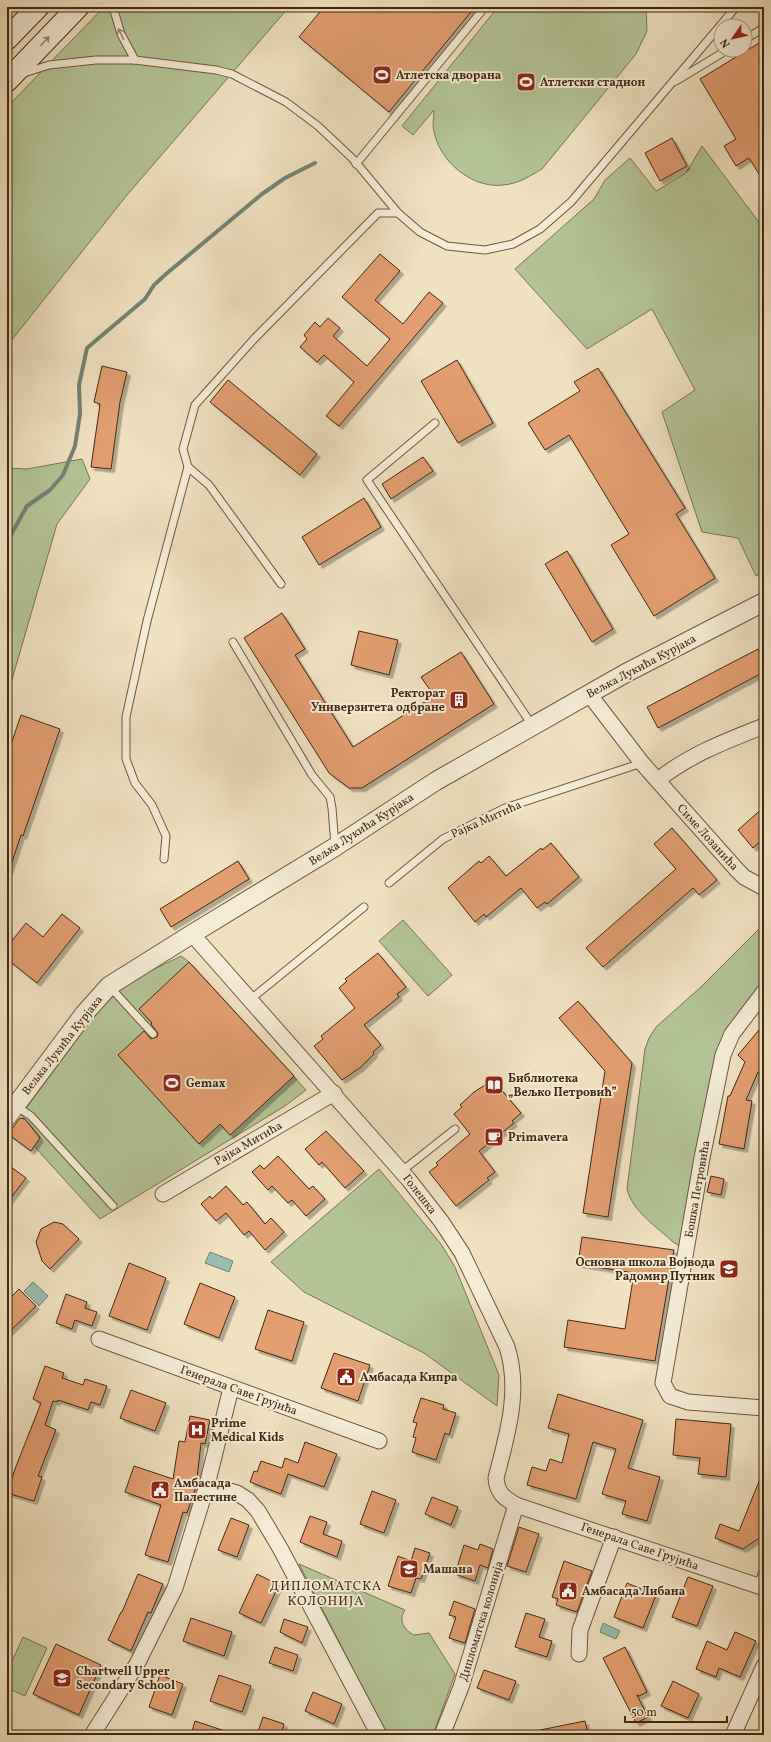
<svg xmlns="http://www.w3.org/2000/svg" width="771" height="1742" font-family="Vollkorn,serif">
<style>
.green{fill:#b4c497;stroke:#7a7654}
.water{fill:#9abeb3;stroke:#768273}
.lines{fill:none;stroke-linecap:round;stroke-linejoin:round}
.stream{stroke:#768273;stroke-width:4}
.building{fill:#e29e71;stroke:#412912;filter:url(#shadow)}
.service-casing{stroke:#6d573e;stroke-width:9}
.pedestrian-casing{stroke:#6d573e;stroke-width:13}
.minor-casing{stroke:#6d573e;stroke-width:17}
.tertiary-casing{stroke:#6d573e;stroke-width:20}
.secondary-casing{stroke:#412912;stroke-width:23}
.service{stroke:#f5ecd7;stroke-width:7}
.pedestrian{stroke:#f5ecd7;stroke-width:11}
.minor{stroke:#f5ecd7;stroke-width:15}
.tertiary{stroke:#f5ecd7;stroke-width:18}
.secondary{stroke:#f5ecd7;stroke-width:21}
.oneway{stroke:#9b8a74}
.labels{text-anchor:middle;stroke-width:4;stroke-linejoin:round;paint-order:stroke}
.poi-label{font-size:12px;font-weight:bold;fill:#412912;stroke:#f5ecd7;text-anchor:start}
.street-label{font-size:12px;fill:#412912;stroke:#f5ecd7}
.neighbourhood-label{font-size:13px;letter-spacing:1px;fill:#412912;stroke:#f5ecd7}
</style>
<defs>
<filter id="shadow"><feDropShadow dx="3.5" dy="3.5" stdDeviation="0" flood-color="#0004"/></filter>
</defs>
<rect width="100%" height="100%" fill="#f0e1c1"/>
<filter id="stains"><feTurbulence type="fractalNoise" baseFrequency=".005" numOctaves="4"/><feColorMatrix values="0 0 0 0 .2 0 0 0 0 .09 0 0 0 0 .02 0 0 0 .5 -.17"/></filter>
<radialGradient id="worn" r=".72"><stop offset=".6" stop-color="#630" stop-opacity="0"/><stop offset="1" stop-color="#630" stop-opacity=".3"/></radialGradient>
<g class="green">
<path d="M104 7H289L127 195 7 346V107Z"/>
<path d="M498 7H646L647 31 636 54 542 169C530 176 518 184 503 185 472 189 439 161 434 131 432 125 434 117 434 110L413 135 402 126Z"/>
<path d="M702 146 764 229V572L756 576 738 538 702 532 662 412 695 390 652 309 587 349 515 269 594 199 605 180 630 158 656 191 686 173Z"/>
<path d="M82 459 90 479 57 524 7 697V468L27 469Z"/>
<path d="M403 920 452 975 428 996 379 941Z"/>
<path d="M764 924V992L732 1034 687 1245H678L673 1242C657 1227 632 1211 627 1189L645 1049 649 1038 656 1027 701 987Z"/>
<path d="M181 956 189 962 306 1090 285 1106 100 1219 34 1146 40 1137 21 1115 101 1007 132 980Z"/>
<path d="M379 1169 441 1244 455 1267 499 1375 497 1406 424 1353 304 1292 271 1262Z"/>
<path d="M299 1564 405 1610C398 1620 404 1630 414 1635L429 1633 455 1674 433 1735H387Z"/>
<path d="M23 1637 47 1648 25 1696 7 1688V1672Z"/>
</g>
<g class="water">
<path d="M210 1252 233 1261 229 1272 205 1263Z"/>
<path d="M33 1282 48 1296 39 1306 24 1291Z"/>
<path d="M603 1623 620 1631 616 1639 600 1632Z"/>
</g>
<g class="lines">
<path class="stream" d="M7 542 27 506 50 490 63 475 75 446 80 414 79 385 87 348 145 299 154 285 166 274 262 194 285 178 315 163"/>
</g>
<g class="building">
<path d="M324 7H475L389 112 299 37Z"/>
<path d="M764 40V182L749 158 736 166 724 146 736 139 700 79Z"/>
<path d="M672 138 687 166 660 181 645 153Z"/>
<path d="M380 254 400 271 375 300 403 324 429 292 443 303 339 426 326 416 354 382 324 355 317 362 300 347 307 339 304 335 315 322 320 327 328 318 340 328 333 336 367 366 390 339 342 297Z"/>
<path d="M457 360 493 423 458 443 421 381Z"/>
<path d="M102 366 127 372 120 402 111 469 91 467 100 404 94 402Z"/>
<path d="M598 368 685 508 676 514 715 578 654 616 611 545 629 534 569 435 545 450 528 423 580 391 574 382Z"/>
<path d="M228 380 317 454 300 475 210 402Z"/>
<path d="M423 457 433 471 391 499 382 484Z"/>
<path d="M364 498 381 527 319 565 302 537Z"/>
<path d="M567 551 613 629 592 642 545 564Z"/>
<path d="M282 613 305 649 295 655 353 747 434 696 421 677 461 652 494 704 362 788H349L329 773 244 638Z"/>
<path d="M359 631 398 640 389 675 351 665Z"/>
<path d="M758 649 764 661V672L658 728 647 707Z"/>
<path d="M21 715 60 729 23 836 21 835 9 871H7V756Z"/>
<path d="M764 807V838L753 848 738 830Z"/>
<path d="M672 828 717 880 699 895 693 888 603 967 586 948 676 869 654 844Z"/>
<path d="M551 843 579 877 547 904 545 902 537 908 521 888 486 917 484 914 475 922 448 888 479 861 481 863 489 856 506 876 541 848 542 850Z"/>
<path d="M238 861 249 879 171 927 160 909Z"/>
<path d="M62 914 80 928 37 983 7 959V947L26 923 43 937Z"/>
<path d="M378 953 406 987 397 994 399 997 364 1025 381 1045 373 1052 374 1054 361 1067 342 1080 314 1046 323 1039 321 1036 355 1008 339 988 347 981 345 979Z"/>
<path d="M189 962 294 1076 230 1135 220 1124 199 1144 118 1055 144 1031 151 1039 157 1037 158 1033 151 1024 152 1023 139 1009Z"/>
<path d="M578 1001 632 1063 608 1217 583 1213 605 1071 559 1018Z"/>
<path d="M764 1024V1078L758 1072 746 1100 752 1101 744 1149 719 1144 728 1096H730L745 1062 738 1055Z"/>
<path d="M493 1080 521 1113 512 1121 514 1123 479 1151 495 1172 487 1178 489 1180 456 1206 429 1172 438 1165 436 1163 470 1134 454 1114 462 1107 460 1105 474 1092Z"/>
<path d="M20 1118 25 1119 40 1138 31 1151 8 1134Z"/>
<path d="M326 1131 364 1171 345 1188 322 1162 319 1165 305 1149Z"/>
<path d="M278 1156 309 1189 313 1186 325 1199 306 1216 292 1200 288 1203 272 1186 268 1190 252 1172 260 1165 264 1169Z"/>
<path d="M7 1164 26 1178 7 1203Z"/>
<path d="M711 1176 724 1179 721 1195 707 1192Z"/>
<path d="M226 1186 243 1205 247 1202 265 1224 271 1218 284 1232 265 1250 249 1231 244 1235 226 1213 216 1221 201 1204 210 1196 212 1199Z"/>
<path d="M54 1222 63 1224 79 1239 50 1269 42 1261 36 1242 41 1229Z"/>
<path d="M582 1237 674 1250 655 1361 564 1347 568 1320 625 1329 634 1273 578 1264Z"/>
<path d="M129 1263 166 1278 147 1330 109 1316Z"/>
<path d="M200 1283 235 1297 219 1338 184 1324Z"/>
<path d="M19 1289 36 1306 7 1334V1301Z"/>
<path d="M66 1294 87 1302 85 1308 97 1312 92 1326 75 1320 72 1329 56 1323Z"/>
<path d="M268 1310 304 1322 292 1361 255 1349Z"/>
<path d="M334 1353 370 1365 358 1401 321 1388Z"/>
<path d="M45 1366 64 1373 62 1378 83 1385 85 1379 107 1386 100 1405 91 1402 88 1410 58 1400 57 1402 53 1401 45 1425 56 1430 38 1476 42 1477 34 1501 7 1493 15 1469 41 1403 33 1399Z"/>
<path d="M131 1390 166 1403 155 1431 120 1418Z"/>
<path d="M558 1394 643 1420 628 1468 660 1477 647 1521 622 1514 626 1501 602 1494 616 1449 593 1442 576 1499 527 1485 532 1467 546 1471 550 1459 562 1463 569 1434 548 1428Z"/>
<path d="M421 1398 444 1405 443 1409 456 1413 449 1435 445 1433 436 1460 412 1452 416 1438 413 1437 417 1423 413 1422Z"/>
<path d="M190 1416 210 1420 205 1444 201 1443 196 1487 187 1513 183 1512 168 1562 145 1555 161 1505 125 1492 134 1466 173 1479 179 1441 185 1442Z"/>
<path d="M676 1419 731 1424 726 1477 698 1474 700 1458 673 1455Z"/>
<path d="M305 1442 337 1454 324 1487 288 1474 281 1494 250 1482 254 1471 257 1472 261 1461 282 1468 285 1458 298 1463Z"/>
<path d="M764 1469V1535L743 1549 715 1538 720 1524 739 1531Z"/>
<path d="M372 1491 396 1500 384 1533 360 1524Z"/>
<path d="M432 1497 458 1507 451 1525 425 1514Z"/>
<path d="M310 1516 327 1522 323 1534 342 1541 337 1557 300 1542Z"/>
<path d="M231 1518 249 1525 237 1557 218 1550Z"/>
<path d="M519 1527 539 1534 526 1572 507 1566Z"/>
<path d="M480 1544 493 1549 488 1568 480 1565 475 1581 455 1574 464 1545 478 1550Z"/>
<path d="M415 1548 430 1553 421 1579 416 1578 411 1593 388 1586 398 1556 411 1561Z"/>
<path d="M564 1561 592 1571 577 1612 556 1605 558 1599 552 1597Z"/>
<path d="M138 1574 163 1584 151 1613 148 1612 131 1651 108 1640 121 1612H122Z"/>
<path d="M257 1574 279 1585 261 1623 239 1613Z"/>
<path d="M688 1577 713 1586 697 1626 672 1617Z"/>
<path d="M627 1583 656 1595 643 1628 614 1617Z"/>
<path d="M454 1601 475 1609 465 1643 449 1638 456 1617 449 1615Z"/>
<path d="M526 1613 545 1619 539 1637 552 1641 547 1657 515 1647Z"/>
<path d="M191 1618 232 1632 224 1656 183 1641Z"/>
<path d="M284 1619 308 1627 302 1643 280 1632Z"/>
<path d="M735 1632 756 1641 740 1677 719 1668 716 1677 696 1669 707 1641 727 1650Z"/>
<path d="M56 1644 101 1665 79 1715 33 1694Z"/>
<path d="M275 1647 298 1655 293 1671 269 1663Z"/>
<path d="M625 1647 647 1692 639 1696 637 1695 648 1717 636 1723 603 1658Z"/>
<path d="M484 1670 516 1681 509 1700 477 1688Z"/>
<path d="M160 1675 183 1684 172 1715 149 1707Z"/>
<path d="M219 1675 251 1686 242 1712 210 1701Z"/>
<path d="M673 1681 699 1694 688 1718 661 1706Z"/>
<path d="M313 1692 342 1704 334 1724 305 1711Z"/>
<path d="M263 1717 284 1724 281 1735H257Z"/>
<path d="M195 1721 231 1733V1735H191Z"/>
<path d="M585 1721 588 1735H540V1730Z"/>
</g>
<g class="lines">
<g class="service-casing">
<g id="service">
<path d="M113 7 121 34 135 60"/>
<path d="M745 39 764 28"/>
<path d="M24 73 49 65 96 60H135L216 70 232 74 286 102 318 126 353 159 398 213 420 232 447 246 485 250 513 244 540 229 571 202 736 7"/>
<path d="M676 81 727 50"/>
<path d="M356 164 485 7"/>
<path d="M435 423 367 480 532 725"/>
<path d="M281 584 209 485 188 467 183 449 195 405 254 339 378 213H398"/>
<path d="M233 642 312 775 330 797 332 808 335 846"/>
<path d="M164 859 166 836 152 805 135 783 126 759V717L147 621 188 467"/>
<path d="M389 883 443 839 505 808 642 763"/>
<path d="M110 987 153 1034"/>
<path d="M251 999 364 907"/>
<path d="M16 1106 31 1116 113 1206"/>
<path d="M402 1171 455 1129"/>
</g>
</g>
<g class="pedestrian-casing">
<path id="pedestrian" d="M760 1586 764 1574"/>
</g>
<g class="minor-casing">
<g id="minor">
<path d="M589 694 642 763 737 870 744 877 764 888"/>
<path d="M658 780C689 755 726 741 764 726"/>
<path d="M192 934 409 1180 441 1221 462 1253 507 1347C521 1391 507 1435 496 1478 497 1493 504 1498 516 1505L764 1588"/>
<path d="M764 992 732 1034 723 1055 702 1158 663 1383 670 1396 688 1402 764 1408"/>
<path d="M163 1194 334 1093"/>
<path d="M99 1339 379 1441"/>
<path d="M207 1485 237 1493 248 1500 258 1511 280 1548 379 1735"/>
<path d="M579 1654 580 1630 614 1537"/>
<path d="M92 1735 137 1664 175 1588 207 1485 231 1388"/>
<path d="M442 1735 461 1687 516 1505"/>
<path d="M733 1735 764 1666"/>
</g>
</g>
<g class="tertiary-casing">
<path id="tertiary" d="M7 1117 84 1014 109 986 192 934 335 847 436 781 626 673 764 602"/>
</g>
<g class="secondary-casing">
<g id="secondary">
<path d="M7 39 38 7"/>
<path d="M7 81 78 7"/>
</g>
</g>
<use href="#service" class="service"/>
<use href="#pedestrian" class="pedestrian"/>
<use href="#minor" class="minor"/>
<use href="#tertiary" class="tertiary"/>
<use href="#secondary" class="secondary"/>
</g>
<defs><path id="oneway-shaft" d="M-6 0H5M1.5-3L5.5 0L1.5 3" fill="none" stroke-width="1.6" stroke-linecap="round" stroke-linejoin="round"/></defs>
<g class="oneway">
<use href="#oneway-shaft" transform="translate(121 34) rotate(-115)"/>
<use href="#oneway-shaft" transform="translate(45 41) rotate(-47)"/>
</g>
<defs>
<g id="stadium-square" transform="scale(1)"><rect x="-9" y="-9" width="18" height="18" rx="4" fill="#8f2418" stroke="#f5ecd7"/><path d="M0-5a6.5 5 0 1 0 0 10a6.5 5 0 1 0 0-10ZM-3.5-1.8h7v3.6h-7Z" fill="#fff"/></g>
<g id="building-square" transform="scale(1)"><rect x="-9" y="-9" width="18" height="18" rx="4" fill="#8f2418" stroke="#f5ecd7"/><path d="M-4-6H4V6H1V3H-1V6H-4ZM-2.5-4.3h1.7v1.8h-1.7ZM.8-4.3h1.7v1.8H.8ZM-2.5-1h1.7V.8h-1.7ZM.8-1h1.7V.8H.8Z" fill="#fff"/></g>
<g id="library-square" transform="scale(1)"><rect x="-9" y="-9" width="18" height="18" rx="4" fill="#8f2418" stroke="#f5ecd7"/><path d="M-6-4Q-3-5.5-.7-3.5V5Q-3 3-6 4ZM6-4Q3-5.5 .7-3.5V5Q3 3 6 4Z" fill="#fff"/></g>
<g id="cafe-square" transform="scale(1)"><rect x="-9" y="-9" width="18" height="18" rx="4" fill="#8f2418" stroke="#f5ecd7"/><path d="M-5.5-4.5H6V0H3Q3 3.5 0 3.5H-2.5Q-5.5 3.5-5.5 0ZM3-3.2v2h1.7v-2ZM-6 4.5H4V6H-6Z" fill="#fff"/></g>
<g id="school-square" transform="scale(1)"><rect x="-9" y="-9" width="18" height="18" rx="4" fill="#8f2418" stroke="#f5ecd7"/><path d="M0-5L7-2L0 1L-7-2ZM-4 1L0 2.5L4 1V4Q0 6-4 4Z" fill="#fff"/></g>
<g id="civic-square" transform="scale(1)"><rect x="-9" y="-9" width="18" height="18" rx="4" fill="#8f2418" stroke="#f5ecd7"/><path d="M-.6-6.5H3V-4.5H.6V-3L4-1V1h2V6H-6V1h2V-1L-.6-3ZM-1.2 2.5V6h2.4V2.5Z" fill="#fff"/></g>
<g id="hospital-square" transform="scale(1)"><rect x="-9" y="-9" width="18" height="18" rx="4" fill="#8f2418" stroke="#f5ecd7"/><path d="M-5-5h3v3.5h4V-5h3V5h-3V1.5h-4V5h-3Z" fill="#fff"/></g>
</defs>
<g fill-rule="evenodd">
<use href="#stadium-square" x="382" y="75"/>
<use href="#stadium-square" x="526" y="82"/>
<use href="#building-square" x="459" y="700"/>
<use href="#stadium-square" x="172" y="1083"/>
<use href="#library-square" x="494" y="1085"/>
<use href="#cafe-square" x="494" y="1137"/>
<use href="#school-square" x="729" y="1269"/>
<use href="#civic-square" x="346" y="1377"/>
<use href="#hospital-square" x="197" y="1430"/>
<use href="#civic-square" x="160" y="1490"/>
<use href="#school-square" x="409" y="1569"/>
<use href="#civic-square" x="568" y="1591"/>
<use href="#school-square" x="62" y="1678"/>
</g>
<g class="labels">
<g class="poi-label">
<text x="396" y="79">Атлетска дворана</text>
<text x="540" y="86">Атлетски стадион</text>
<text x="445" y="697" text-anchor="end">Ректорат<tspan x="445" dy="14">Универзитета одбране</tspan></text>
<text x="508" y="1082">Библиотека<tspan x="508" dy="14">„Вељко Петровић”</tspan></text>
<text x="186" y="1087">Gemax</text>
<text x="508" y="1141">Primavera</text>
<text x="715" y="1266" text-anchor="end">Основна школа Војвода<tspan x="715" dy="14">Радомир Путник</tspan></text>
<text x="360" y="1381">Амбасада Кипра</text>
<text x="211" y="1427">Prime<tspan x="211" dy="14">Medical Kids</tspan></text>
<text x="174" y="1487">Амбасада<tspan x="174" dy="14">Палестине</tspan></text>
<text x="423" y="1573">Машана</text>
<text x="582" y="1595">Амбасада Либана</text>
<text x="76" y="1675">Chartwell Upper<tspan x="76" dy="14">Secondary School</tspan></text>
</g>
<g class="street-label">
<text transform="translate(641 666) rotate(-28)" y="4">Вељка Лукића Курјака</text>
<text transform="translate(486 819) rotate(-24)" y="4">Рајка Митића</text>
<text transform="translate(361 829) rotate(-33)" y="4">Вељка Лукића Курјака</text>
<text transform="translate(708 837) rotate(48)" y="4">Симе Лозанића</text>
<text transform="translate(62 1045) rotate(-52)" y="4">Вељка Лукића Курјака</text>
<text transform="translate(248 1143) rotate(-30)" y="4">Рајка Митића</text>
<text transform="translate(697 1189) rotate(-80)" y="4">Бошка Петровића</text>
<text transform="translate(420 1194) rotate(52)" y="4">Голешка</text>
<text transform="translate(239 1390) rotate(20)" y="4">Генерала Саве Грујића</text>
<text transform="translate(640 1546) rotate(19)" y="4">Генерала Саве Грујића</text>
<text transform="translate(481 1621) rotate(-73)" y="4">Дипломатска колонија</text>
</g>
<g class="neighbourhood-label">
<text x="326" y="1590">ДИПЛОМАТСКА<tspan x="326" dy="15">КОЛОНИЈА</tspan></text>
</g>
</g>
<rect width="771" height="1742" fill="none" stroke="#f0e1c1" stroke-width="24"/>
<rect x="8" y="8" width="755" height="1726" fill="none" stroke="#412912" stroke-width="2"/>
<rect x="12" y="12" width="747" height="1718" fill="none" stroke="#412912"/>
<g transform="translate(733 38) rotate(236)"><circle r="19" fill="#f5ecd7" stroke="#ad9e88"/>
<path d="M0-3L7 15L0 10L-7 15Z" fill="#8f2418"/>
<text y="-6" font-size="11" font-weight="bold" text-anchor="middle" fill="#412912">N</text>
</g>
<path d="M625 1716v6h102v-6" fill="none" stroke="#412912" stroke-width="2"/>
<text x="631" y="1716" font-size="12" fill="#412912" stroke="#f5ecd7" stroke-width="3" paint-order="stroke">50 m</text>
<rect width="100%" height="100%" filter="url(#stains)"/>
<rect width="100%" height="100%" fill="url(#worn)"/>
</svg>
